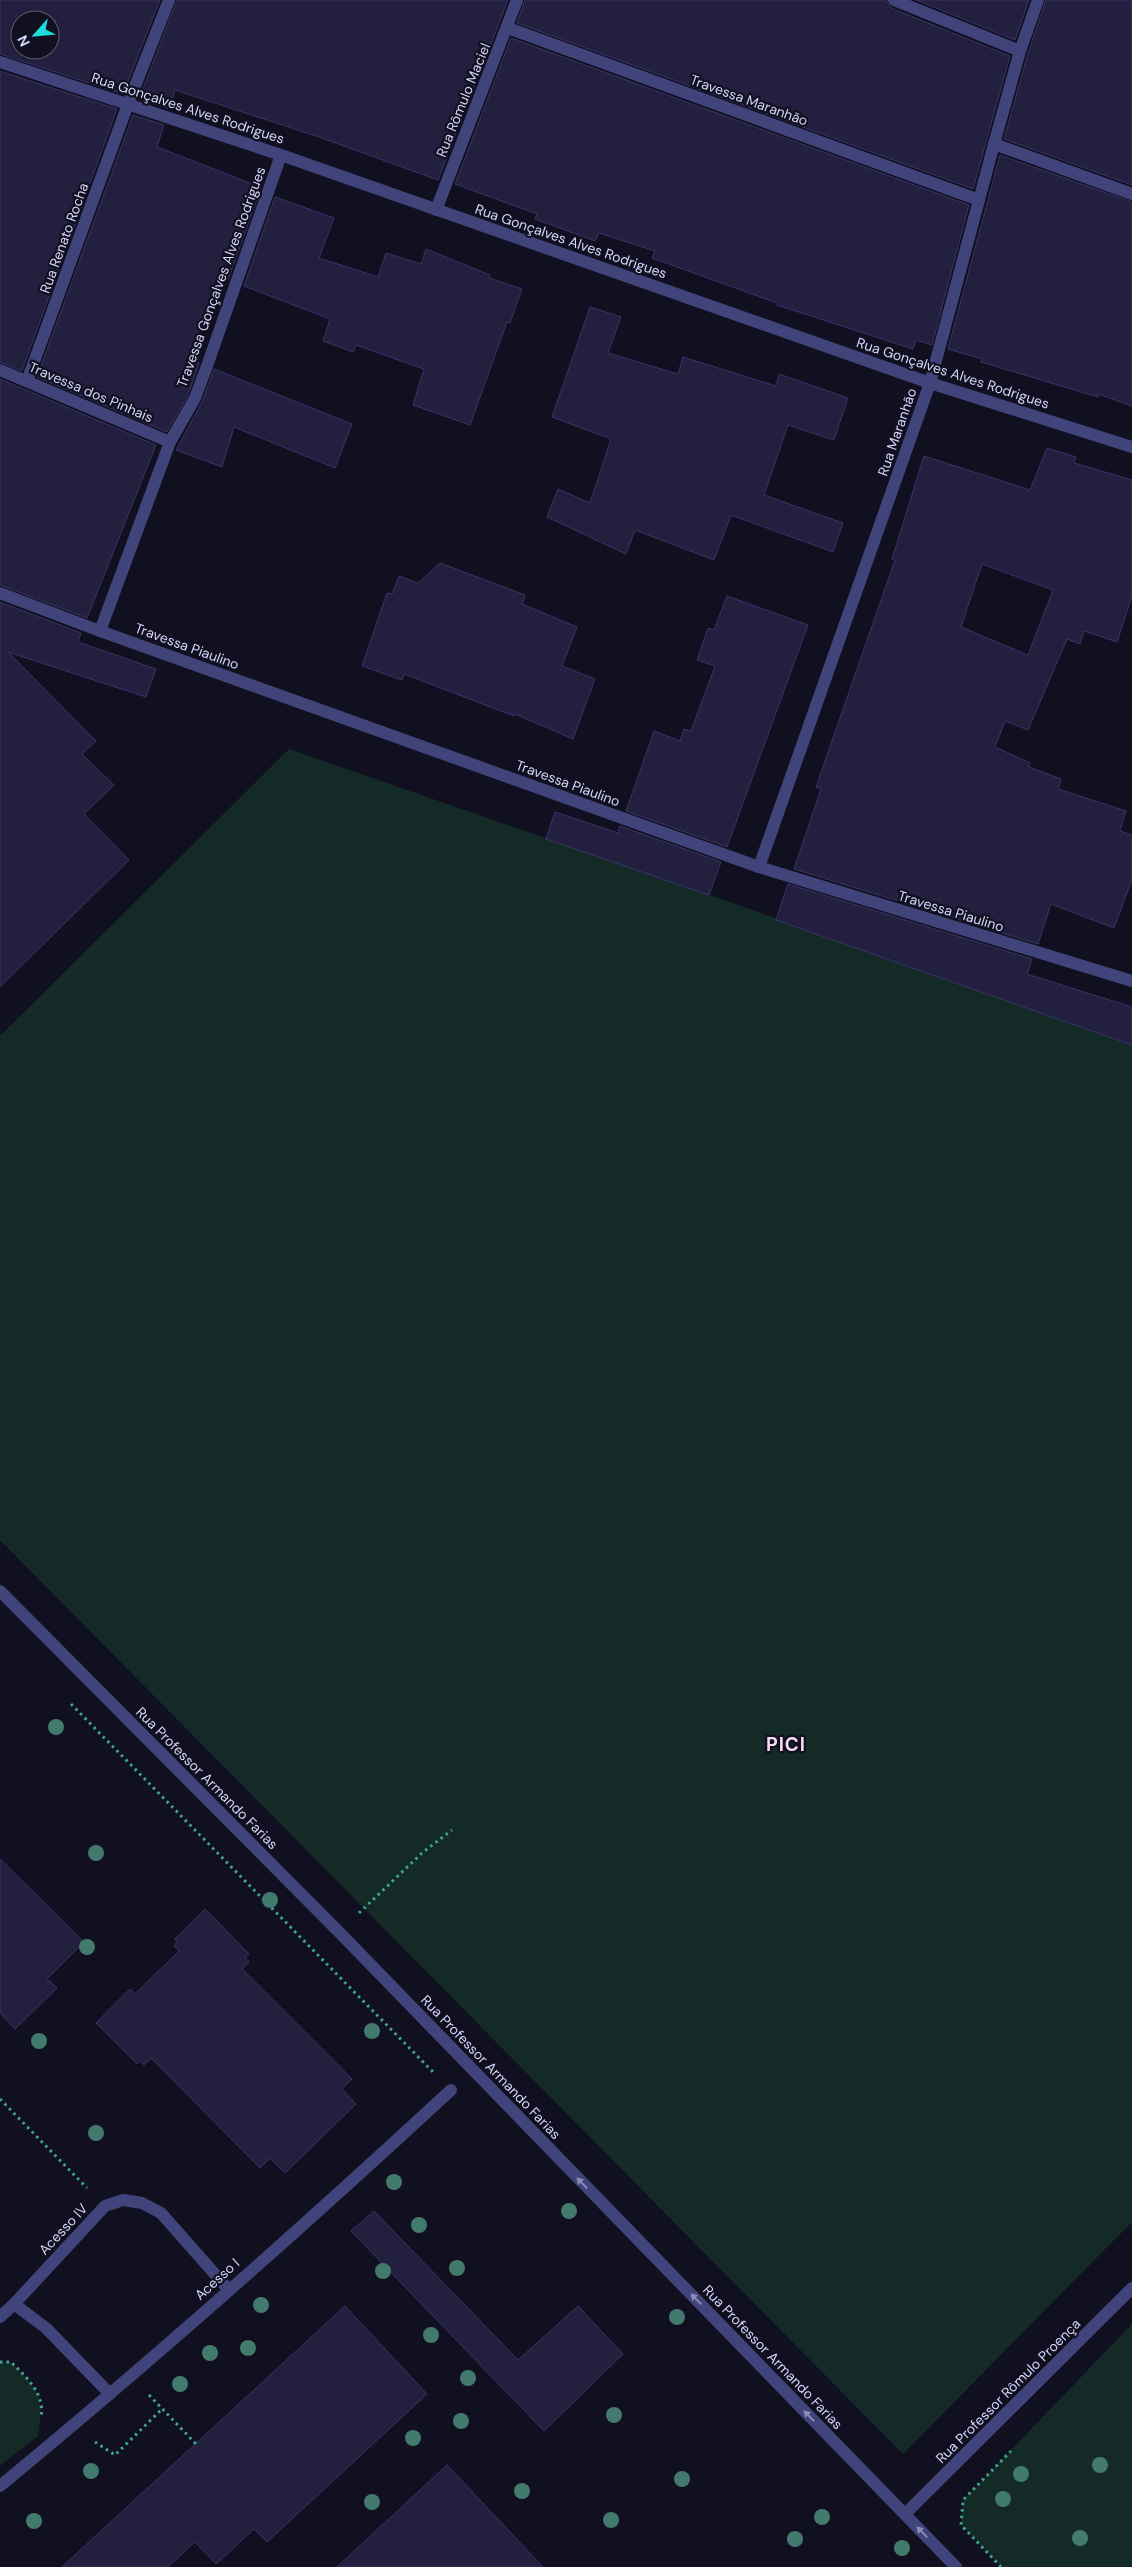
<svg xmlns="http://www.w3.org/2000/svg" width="1132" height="2567" font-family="'DM Sans',sans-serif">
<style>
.green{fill:#142a27}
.building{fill:#221f3f;stroke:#393468;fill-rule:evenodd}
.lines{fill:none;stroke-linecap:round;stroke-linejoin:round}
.path{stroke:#3ea595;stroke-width:3;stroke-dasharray:2.5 4;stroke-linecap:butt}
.minor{stroke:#41447a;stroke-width:12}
.tree{fill:#427a6e}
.oneway{fill:#8c8cba}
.labels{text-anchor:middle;stroke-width:4.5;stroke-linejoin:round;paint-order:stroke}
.street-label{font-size:14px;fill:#d6d5fa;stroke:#111020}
.district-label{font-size:19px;font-weight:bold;letter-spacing:1px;fill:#fad7f0;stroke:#111020}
</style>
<rect width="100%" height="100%" fill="#111020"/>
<g class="green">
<path d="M289 749 1132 1042V2222L903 2454 0 1540V1036Z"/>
<path d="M1132 2324V2567H1001L961 2525 963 2500Z"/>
<path d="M0 2362H11C40 2390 44 2396 38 2436L0 2466Z"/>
</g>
<g class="building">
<path d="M0 0H160L123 94 0 54ZM20 20H50V50H20Z"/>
<path d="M177 0H508L438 180 319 137 175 90 169 109 139 99Z"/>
<path d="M525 0H886L891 8 1010 56 973 189 517 23Z"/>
<path d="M916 0H1029L1015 40Z"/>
<path d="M1046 0H1132V185L1004 139 1028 53Z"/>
<path d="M511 38 969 205 932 345 916 340 913 349 777 305V303L652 258 655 251 599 233 595 241 535 219 537 214 455 184Z"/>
<path d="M0 71 117 109 22 371 0 362Z"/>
<path d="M133 115 164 125 157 147 255 185 253 189 260 191 228 280 219 277 189 356 199 363 188 395 167 432 37 377Z"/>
<path d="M1000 155 1132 202V406L1098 394V397L981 362 982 359 948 349Z"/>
<path d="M275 197 334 218 319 258 378 277 386 253 421 264 426 249 490 275 489 278 522 289 510 323 507 322 470 425 413 405 424 369 356 345 353 352 323 341 330 319 244 286Z"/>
<path d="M590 307 621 317 608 353 678 374 683 357 776 386 779 374 848 398 834 440 788 425 764 495 843 523 833 552 731 515 714 560 635 530 626 554 547 517 558 489 590 503 611 439 552 417Z"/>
<path d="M214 369 352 424 335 468 234 427 222 467 176 450 202 402Z"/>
<path d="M0 379 156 445 87 618 0 585Z"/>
<path d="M1047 448 1076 457 1074 463 1132 480V596L1117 642 1084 631 1080 644 1067 639 1028 730 1005 721 995 747 1030 763 1029 767 1061 779 1058 789 1126 811 1120 831 1132 835V879L1114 928 1051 904 1038 944 794 869 821 789 816 787 895 560 892 559 924 456 1030 490ZM982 564 1053 590 1028 655 961 627Z"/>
<path d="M440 563 525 595 522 604 577 627 562 666 595 679 573 739 515 714 514 716 404 674 402 680 362 666 387 593 392 594 399 576 418 583Z"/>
<path d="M727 596 808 625 727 847 626 811 654 731 680 741 684 729 691 731 715 666 697 660 708 628 714 630Z"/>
<path d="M0 602 81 633 78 642 156 669 146 697 8 652 96 741 82 754 114 785 84 814 129 860 0 987Z"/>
<path d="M555 812 618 833 620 826 721 862 709 895 546 839Z"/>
<path d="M788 884 1032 959 1027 974 1132 1007V1045L776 920Z"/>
<path d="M0 1859 84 1942 47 1979 57 1988 15 2029 0 2013Z"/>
<path d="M205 1909 249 1954 245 1957 249 1962 242 1969 352 2079 342 2089 356 2104 285 2173 270 2158 260 2168 151 2058 144 2065 140 2061 137 2064 96 2023 130 1989 135 1994 179 1951 174 1946 177 1942 175 1939Z"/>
<path d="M374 2211 518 2360 578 2306 623 2354 544 2431 351 2231Z"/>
<path d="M345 2306 427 2394 267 2542 254 2529 216 2564 195 2542 168 2567H62Z"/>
<path d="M447 2465 543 2567H337Z"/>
</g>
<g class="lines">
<g class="path">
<path d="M71 1704 433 2072"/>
<path d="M359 1913 422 1853 452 1830"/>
<path d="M0 2099 87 2188"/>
<path d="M0 2362H11C26 2377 45 2393 41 2417"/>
<path d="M149 2395 196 2444"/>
<path d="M95 2442 115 2455 162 2409"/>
<path d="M1001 2567 961 2525 963 2500 1011 2451"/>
</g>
<g class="minor">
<path d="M894 0 1020 51"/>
<path d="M508 28 979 200"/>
<path d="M0 62 281 155 930 383 1132 447"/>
<path d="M994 144 1132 194"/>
<path d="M436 210 517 0"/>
<path d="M0 370 170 442"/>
<path d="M27 381 128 104 169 0"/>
<path d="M0 593 100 631 759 867 1132 981"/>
<path d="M100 631 170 442 195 398 207 366 281 155"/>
<path d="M759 867 930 383 994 144 1020 51 1038 0"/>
<path d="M0 1591 339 1932 956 2567"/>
<path d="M14 2304 105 2206 123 2200 142 2203 161 2213 228 2289"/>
<path d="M0 2317 14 2304 46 2328 110 2394"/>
<path d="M0 2486C154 2359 304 2226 451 2090"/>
<path d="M905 2514 1132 2288"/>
</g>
</g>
<g class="tree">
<circle cx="56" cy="1727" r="8"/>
<circle cx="96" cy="1853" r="8"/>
<circle cx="270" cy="1900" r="8"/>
<circle cx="87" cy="1947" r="8"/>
<circle cx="372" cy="2031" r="8"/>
<circle cx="39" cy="2041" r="8"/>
<circle cx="96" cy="2133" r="8"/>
<circle cx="394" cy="2182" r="8"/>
<circle cx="569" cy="2211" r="8"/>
<circle cx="419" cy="2225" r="8"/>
<circle cx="457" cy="2268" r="8"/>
<circle cx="383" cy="2271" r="8"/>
<circle cx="261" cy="2305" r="8"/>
<circle cx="677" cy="2317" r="8"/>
<circle cx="431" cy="2335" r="8"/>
<circle cx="248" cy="2348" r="8"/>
<circle cx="210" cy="2353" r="8"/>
<circle cx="468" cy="2378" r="8"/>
<circle cx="180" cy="2384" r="8"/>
<circle cx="614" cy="2415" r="8"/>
<circle cx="461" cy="2421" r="8"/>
<circle cx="413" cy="2438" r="8"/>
<circle cx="1100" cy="2465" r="8"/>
<circle cx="91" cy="2471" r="8"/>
<circle cx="1021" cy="2474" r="8"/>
<circle cx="682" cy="2479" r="8"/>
<circle cx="522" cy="2491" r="8"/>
<circle cx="1003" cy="2499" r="8"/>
<circle cx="372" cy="2502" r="8"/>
<circle cx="822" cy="2517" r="8"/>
<circle cx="611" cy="2520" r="8"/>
<circle cx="34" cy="2521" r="8"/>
<circle cx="1080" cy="2538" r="8"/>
<circle cx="795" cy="2539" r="8"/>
<circle cx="902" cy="2548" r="8"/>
</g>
<defs><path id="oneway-solid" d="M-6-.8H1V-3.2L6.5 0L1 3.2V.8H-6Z" transform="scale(1.25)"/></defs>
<g class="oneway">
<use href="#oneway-solid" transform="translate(582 2183) rotate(-134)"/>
<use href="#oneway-solid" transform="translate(696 2299) rotate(-134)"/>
<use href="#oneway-solid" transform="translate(809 2416) rotate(-134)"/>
<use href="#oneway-solid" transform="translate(922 2532) rotate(-134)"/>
</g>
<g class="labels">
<g class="street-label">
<text transform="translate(463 100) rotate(-68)" y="5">Rua Rômulo Maciel</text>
<text transform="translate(749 100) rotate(20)" y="5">Travessa Maranhão</text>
<text transform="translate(188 108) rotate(18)" y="5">Rua Gonçalves Alves Rodrigues</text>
<text transform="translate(64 238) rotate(-70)" y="5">Rua Renato Rocha</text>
<text transform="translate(571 241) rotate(19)" y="5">Rua Gonçalves Alves Rodrigues</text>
<text transform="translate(221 277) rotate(-70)" y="5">Travessa Gonçalves Alves Rodrigues</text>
<text transform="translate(953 373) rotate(18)" y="5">Rua Gonçalves Alves Rodrigues</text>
<text transform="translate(91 392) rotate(23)" y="5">Travessa dos Pinhais</text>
<text transform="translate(897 432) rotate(-71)" y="5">Rua Maranhão</text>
<text transform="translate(187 646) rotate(20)" y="5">Travessa Piaulino</text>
<text transform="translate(568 783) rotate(20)" y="5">Travessa Piaulino</text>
<text transform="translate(951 911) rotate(17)" y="5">Travessa Piaulino</text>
<text transform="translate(207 1778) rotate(45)" y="5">Rua Professor Armando Farias</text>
<text transform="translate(491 2067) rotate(46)" y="5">Rua Professor Armando Farias</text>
<text transform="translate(63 2229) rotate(-47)" y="5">Acesso IV</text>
<text transform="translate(217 2279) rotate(-42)" y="5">Acesso I</text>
<text transform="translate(773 2357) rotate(46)" y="5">Rua Professor Armando Farias</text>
<text transform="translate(1008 2391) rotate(-45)" y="5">Rua Professor Rômulo Proença</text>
</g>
<g class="district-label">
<text x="786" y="1751">PICI</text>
</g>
</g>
<g transform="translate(35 35) rotate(243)"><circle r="24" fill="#111020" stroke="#605f77"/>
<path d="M0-4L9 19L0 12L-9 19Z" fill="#1dddde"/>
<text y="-8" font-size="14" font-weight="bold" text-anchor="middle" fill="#d6d5fa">N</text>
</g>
</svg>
